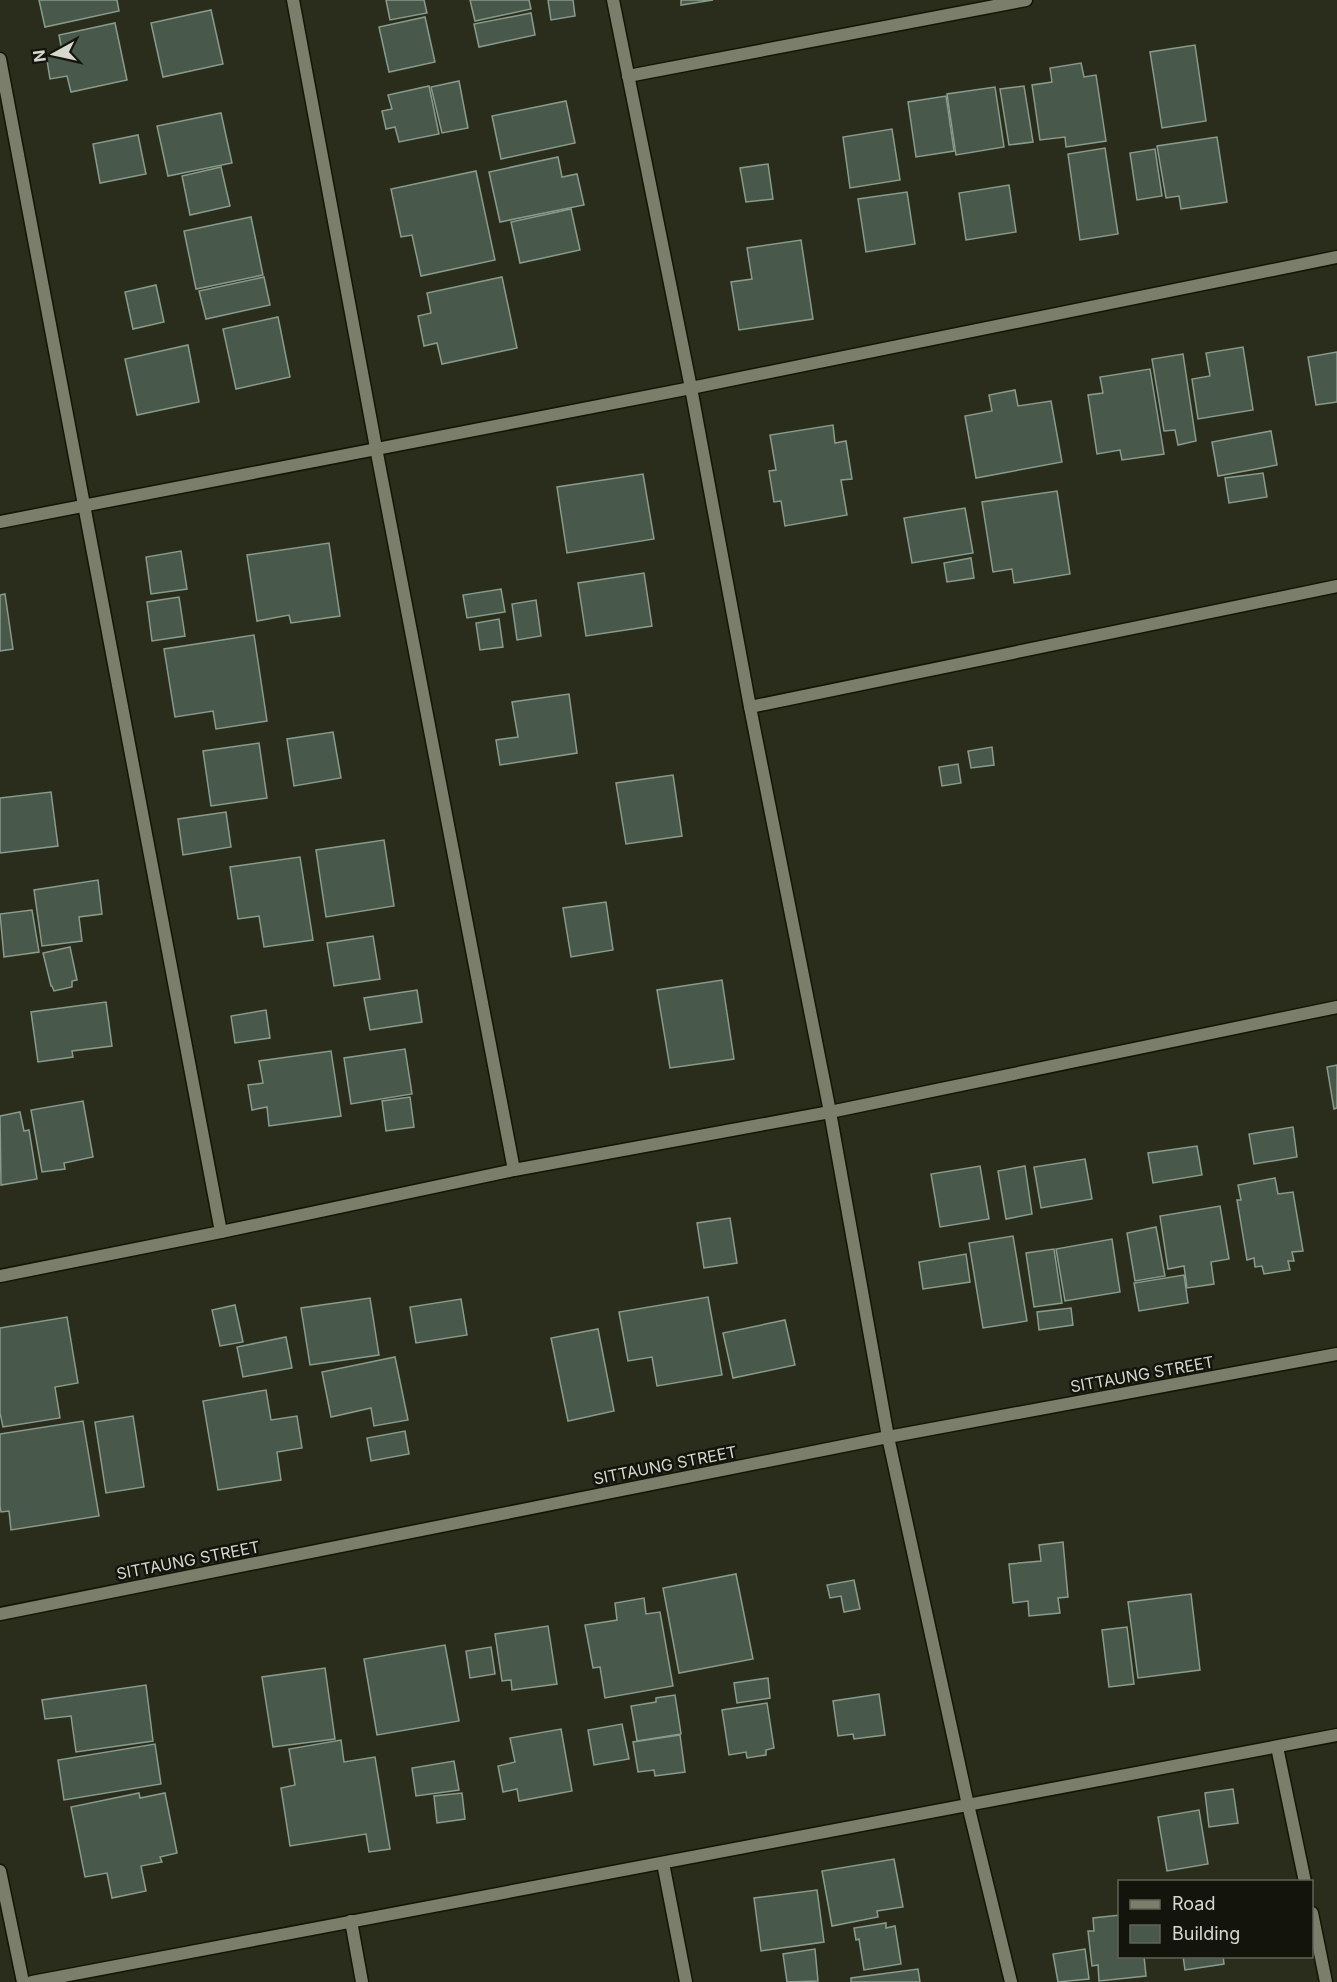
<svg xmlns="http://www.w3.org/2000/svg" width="1337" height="1982" font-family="Inter,sans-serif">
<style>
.building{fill:#48584a;stroke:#899b8c;stroke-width:1.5}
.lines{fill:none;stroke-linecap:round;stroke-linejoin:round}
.minor-casing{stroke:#131505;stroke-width:15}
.tertiary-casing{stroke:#131505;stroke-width:15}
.minor{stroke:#7b7e6a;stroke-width:12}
.tertiary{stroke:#7b7e6a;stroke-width:12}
.labels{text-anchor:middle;stroke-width:5;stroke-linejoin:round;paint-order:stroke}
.street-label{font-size:16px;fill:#d7d9ce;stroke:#13140c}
</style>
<rect width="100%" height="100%" fill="#2a2d1b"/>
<g class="building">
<path d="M39 0H117L119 11 45 27Z"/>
<path d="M386 0H424L427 13 390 20Z"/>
<path d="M470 0H529L531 9 475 21Z"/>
<path d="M548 0H573L575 16 551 20Z"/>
<path d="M681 0H713L681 5Z"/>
<path d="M211 10 223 64 163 77 151 23Z"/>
<path d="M531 13 535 35 479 47 474 24Z"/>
<path d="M425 17 435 62 389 72 379 27Z"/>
<path d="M115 23 127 80 71 92 67 76 50 79 46 54 62 51 59 35Z"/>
<path d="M1195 45 1206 121 1162 128 1150 52Z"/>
<path d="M1081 63 1084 77 1096 75 1106 141 1066 147 1065 137 1040 140 1032 85 1052 82 1050 68Z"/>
<path d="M459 81 468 128 442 133 431 87Z"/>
<path d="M429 86 439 134 399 142 395 127 386 129 382 111 392 109 388 95Z"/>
<path d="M1024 86 1033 142 1009 145 1000 89Z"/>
<path d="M995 87 1004 147 956 155 947 94Z"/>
<path d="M946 96 954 151 916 157 908 102Z"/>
<path d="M566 101 575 143 501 159 492 116Z"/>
<path d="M221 113 232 163 168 176 157 126Z"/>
<path d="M892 129 900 180 850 188 843 137Z"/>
<path d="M138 135 146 174 100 183 93 144Z"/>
<path d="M1217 137 1227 202 1181 209 1179 196 1166 198 1157 146Z"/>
<path d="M1105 148 1118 234 1080 240 1068 154Z"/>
<path d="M1155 149 1162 196 1137 200 1130 153Z"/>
<path d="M558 157 562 177 577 174 584 205 500 222 489 172Z"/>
<path d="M768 164 773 199 746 202 740 168Z"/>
<path d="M221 167 230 206 190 215 182 176Z"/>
<path d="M476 171 495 260 421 276 412 235 401 237 391 189Z"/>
<path d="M1009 185 1016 232 966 240 959 193Z"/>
<path d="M907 192 915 244 866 252 858 199Z"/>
<path d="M571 209 580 250 520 263 511 222Z"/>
<path d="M251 217 263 275 196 289 184 231Z"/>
<path d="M801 240 813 319 739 330 731 282 752 279 747 248Z"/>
<path d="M264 277 270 305 206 319 199 291Z"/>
<path d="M502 277 517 348 442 364 437 343 424 346 418 316 431 313 427 293Z"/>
<path d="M156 285 164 322 133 329 125 292Z"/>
<path d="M278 317 290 377 236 389 223 329Z"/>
<path d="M188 345 199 402 137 415 125 359Z"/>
<path d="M1243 347 1253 410 1198 419 1192 379 1210 376 1206 353Z"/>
<path d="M1337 352V402L1316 405 1308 357Z"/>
<path d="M1183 354 1196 441 1178 445 1175 430 1164 431 1152 359Z"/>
<path d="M1150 369 1164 454 1122 460 1120 450 1097 454 1088 395 1103 393 1100 377Z"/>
<path d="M1015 390 1018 406 1051 401 1062 462 976 478 965 416 992 411 989 395Z"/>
<path d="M833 425 835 443 846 441 852 479 841 480 847 515 785 526 781 501 774 502 769 471 776 470 770 435Z"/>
<path d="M1271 431 1277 465 1218 476 1212 442Z"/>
<path d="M1263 473 1267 497 1229 503 1225 478Z"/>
<path d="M643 474 654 539 567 553 557 487Z"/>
<path d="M1057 491 1070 574 1014 583 1012 569 993 572 982 502Z"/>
<path d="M965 508 973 553 912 563 904 518Z"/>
<path d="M329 543 340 616 291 623 289 615 257 621 247 555Z"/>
<path d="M181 551 187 589 151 594 146 557Z"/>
<path d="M971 558 974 578 947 582 944 563Z"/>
<path d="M644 573 652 626 586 636 578 583Z"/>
<path d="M501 589 505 612 467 618 463 595Z"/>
<path d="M5 594 13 649 0 651V595Z"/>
<path d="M179 597 185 636 152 641 147 602Z"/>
<path d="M536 600 541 636 517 640 512 604Z"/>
<path d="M499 619 503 647 480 650 476 623Z"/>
<path d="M254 635 267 721 216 729 213 711 175 717 164 649Z"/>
<path d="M569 694 577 753 500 765 496 740 518 737 512 702Z"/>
<path d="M333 732 341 778 294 786 287 739Z"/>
<path d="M259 743 267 798 211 806 203 751Z"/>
<path d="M992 747 994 765 971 768 968 751Z"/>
<path d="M958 764 961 783 942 786 939 767Z"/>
<path d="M673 775 682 836 626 844 616 783Z"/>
<path d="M51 792 58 846 0 853V798Z"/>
<path d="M226 812 231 847 183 855 178 819Z"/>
<path d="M384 840 394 906 326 917 316 850Z"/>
<path d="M300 857 313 940 264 947 259 916 238 919 230 867Z"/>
<path d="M98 880 102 914 79 917 82 941 42 946 34 890Z"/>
<path d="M606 902 613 950 571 957 563 908Z"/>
<path d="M32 910 39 952 4 957 0 914Z"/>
<path d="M373 936 380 979 334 986 327 943Z"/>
<path d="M70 947 77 980 72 981V987L54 991 52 986H51L43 953Z"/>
<path d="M722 980 734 1059 670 1068 657 990Z"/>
<path d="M417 990 422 1022 370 1030 364 998Z"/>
<path d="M106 1002 112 1046 72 1051 73 1057 38 1062 31 1012Z"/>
<path d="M266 1010 270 1038 235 1043 231 1016Z"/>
<path d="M405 1049 412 1094 351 1104 344 1058Z"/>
<path d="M331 1051 341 1116 269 1126 267 1107 252 1110 248 1085 263 1083 259 1061Z"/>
<path d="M1337 1065V1108L1334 1109 1327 1067Z"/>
<path d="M410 1097 414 1127 386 1131 382 1101Z"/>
<path d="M83 1101 93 1157 64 1163 65 1169 42 1172 31 1110Z"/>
<path d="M20 1112 24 1131 29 1130 37 1179 1 1185 0 1116Z"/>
<path d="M1293 1127 1297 1157 1254 1164 1249 1134Z"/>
<path d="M1197 1146 1202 1175 1153 1183 1148 1153Z"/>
<path d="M1085 1159 1092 1199 1041 1208 1034 1167Z"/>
<path d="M980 1166 989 1219 940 1227 931 1174Z"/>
<path d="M1025 1166 1032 1214 1006 1219 998 1171Z"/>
<path d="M1275 1178 1278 1194 1293 1192 1303 1251 1292 1252 1294 1261H1288L1290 1270 1264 1274 1262 1266 1255 1267 1254 1258 1247 1260 1237 1200H1241L1238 1185Z"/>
<path d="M1220 1206 1229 1259 1211 1262 1214 1284 1187 1288 1184 1266 1168 1269 1160 1216Z"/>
<path d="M730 1218 737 1263 704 1268 697 1223Z"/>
<path d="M1156 1227 1165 1276 1135 1281 1127 1233Z"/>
<path d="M1013 1236 1027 1321 983 1328 969 1243Z"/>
<path d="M1112 1239 1120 1292 1065 1301 1056 1249Z"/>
<path d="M1054 1249 1062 1303 1034 1307 1026 1253Z"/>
<path d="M966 1254 970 1282 923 1289 919 1262Z"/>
<path d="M1184 1275 1188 1303 1139 1311 1134 1283Z"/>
<path d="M708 1297 722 1375 657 1386 652 1357 628 1361 619 1312Z"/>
<path d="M370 1298 379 1355 310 1365 301 1308Z"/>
<path d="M461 1299 467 1335 416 1343 410 1307Z"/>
<path d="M235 1305 243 1342 220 1346 212 1310Z"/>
<path d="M1071 1308 1073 1325 1039 1330 1037 1312Z"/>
<path d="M67 1317 78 1383 55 1387 60 1418 3 1427 0 1413V1328Z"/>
<path d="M785 1320 795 1365 733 1378 723 1333Z"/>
<path d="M598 1329 614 1411 568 1421 551 1338Z"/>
<path d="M286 1337 292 1368 243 1377 237 1347Z"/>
<path d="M395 1357 408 1420 374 1426 371 1408 331 1417 322 1372Z"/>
<path d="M266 1390 271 1420 297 1416 302 1448 277 1452 281 1480 218 1490 203 1401Z"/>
<path d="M133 1416 144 1487 106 1493 95 1422Z"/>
<path d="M83 1421 99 1516 11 1530 9 1511 1 1512 0 1506V1434Z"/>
<path d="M405 1431 409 1454 371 1461 367 1438Z"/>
<path d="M1063 1542 1068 1597 1058 1598 1060 1613 1029 1616 1028 1601 1013 1603 1009 1564 1041 1561 1039 1545Z"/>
<path d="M736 1574 753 1659 679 1673 663 1588Z"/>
<path d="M854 1580 860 1609 844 1612 841 1596 830 1598 827 1585Z"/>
<path d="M1191 1594 1200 1670 1138 1678 1128 1602Z"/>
<path d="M644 1598 646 1614 660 1612 673 1686 605 1698 600 1667 593 1668 585 1625 617 1620 615 1603Z"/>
<path d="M548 1626 557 1684 512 1690 511 1680 502 1681 495 1634Z"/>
<path d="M1127 1627 1134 1684 1109 1687 1102 1630Z"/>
<path d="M445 1645 459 1721 377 1735 364 1659Z"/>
<path d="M491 1647 495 1674 470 1678 466 1651Z"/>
<path d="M325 1668 335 1739 273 1747 262 1677Z"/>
<path d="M768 1678 770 1698 737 1703 734 1683Z"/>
<path d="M146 1685 153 1741 76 1752 71 1716 45 1719 42 1700Z"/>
<path d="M879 1694 885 1735 854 1739 853 1734 838 1736 833 1701Z"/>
<path d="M675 1695 681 1734 637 1741 631 1706 656 1702V1698Z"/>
<path d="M767 1703 774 1748 766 1750V1755L747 1758 746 1752 729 1755 722 1710Z"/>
<path d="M622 1724 629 1759 594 1765 588 1730Z"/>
<path d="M561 1729 572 1791 519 1801 517 1789 503 1792 498 1766 515 1762 510 1738Z"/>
<path d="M680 1735 685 1772 655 1776 654 1770 638 1772 633 1742Z"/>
<path d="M341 1740 344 1762 375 1757 390 1849 369 1852 366 1834 290 1846 281 1788 295 1785 289 1749Z"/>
<path d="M155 1744 161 1784 64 1800 58 1760Z"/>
<path d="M454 1761 459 1790 416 1796 412 1768Z"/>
<path d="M1233 1789 1238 1823 1209 1827 1205 1793Z"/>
<path d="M139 1793 140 1798 165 1793 177 1853 160 1857 162 1862 141 1866 146 1891 112 1898 107 1873 85 1877 71 1807Z"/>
<path d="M462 1793 465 1819 437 1823 434 1796Z"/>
<path d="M1199 1810 1208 1864 1167 1871 1158 1817Z"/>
<path d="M894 1859 903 1907 877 1911 878 1917 832 1926 822 1871Z"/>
<path d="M817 1890 824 1942 761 1951 754 1898Z"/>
<path d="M1120 1915V1956H1144L1146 1976 1099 1981 1098 1965 1092 1966 1088 1931H1094L1093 1918Z"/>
<path d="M886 1923V1928L895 1926 901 1964 864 1970 859 1939 856 1940 854 1928Z"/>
<path d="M815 1949 818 1981 787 1982 783 1954Z"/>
<path d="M1085 1949 1089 1979 1058 1982 1053 1954Z"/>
<path d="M1183 1956H1223L1224 1964 1185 1970Z"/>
<path d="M918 1969 920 1982H851V1978Z"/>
</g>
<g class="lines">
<g class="minor-casing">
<g id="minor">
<path d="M293 0 376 448 514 1170"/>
<path d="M613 0 691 388 750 707 830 1112 888 1437 968 1805 1011 1982"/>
<path d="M0 59 221 1232"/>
<path d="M628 76 1026 0"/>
<path d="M0 522 691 388 1337 257"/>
<path d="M750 707 1337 586"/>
<path d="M0 1276 221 1232 514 1170 830 1112 1337 1007"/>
<path d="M0 1614 888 1437 1337 1354"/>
<path d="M1277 1747 1305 1882"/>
<path d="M663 1863 686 1982"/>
<path d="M1312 1913 1326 1982"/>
<path d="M351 1921 362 1982"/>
<path d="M32 1982 1337 1735"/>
</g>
</g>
<g class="tertiary-casing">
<path id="tertiary" d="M0 1871 23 1982"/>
</g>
<use href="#minor" class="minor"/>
<use href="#tertiary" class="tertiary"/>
</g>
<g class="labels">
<g class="street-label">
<text transform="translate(1142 1374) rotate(-10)" y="6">SITTAUNG STREET</text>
<text transform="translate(665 1465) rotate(-11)" y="6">SITTAUNG STREET</text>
<text transform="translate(188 1560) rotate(-11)" y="6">SITTAUNG STREET</text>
</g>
</g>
<rect x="1118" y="1880" width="195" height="78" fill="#13140c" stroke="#61635a" stroke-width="1.5"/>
<rect x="1130" y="1900" width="30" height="9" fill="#7b7e6a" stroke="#61635a" stroke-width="1.5"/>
<text x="1172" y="1910" font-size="18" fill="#d7d9ce">Road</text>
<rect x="1130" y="1925" width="30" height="18" fill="#48584a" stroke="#61635a" stroke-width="1.5"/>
<text x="1172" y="1940" font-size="18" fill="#d7d9ce">Building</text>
<g transform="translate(54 54) rotate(262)" stroke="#13140c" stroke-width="4.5" paint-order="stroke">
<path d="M0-4.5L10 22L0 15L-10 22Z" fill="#d7d9ce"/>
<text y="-9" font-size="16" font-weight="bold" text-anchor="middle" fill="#d7d9ce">N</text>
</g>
</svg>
